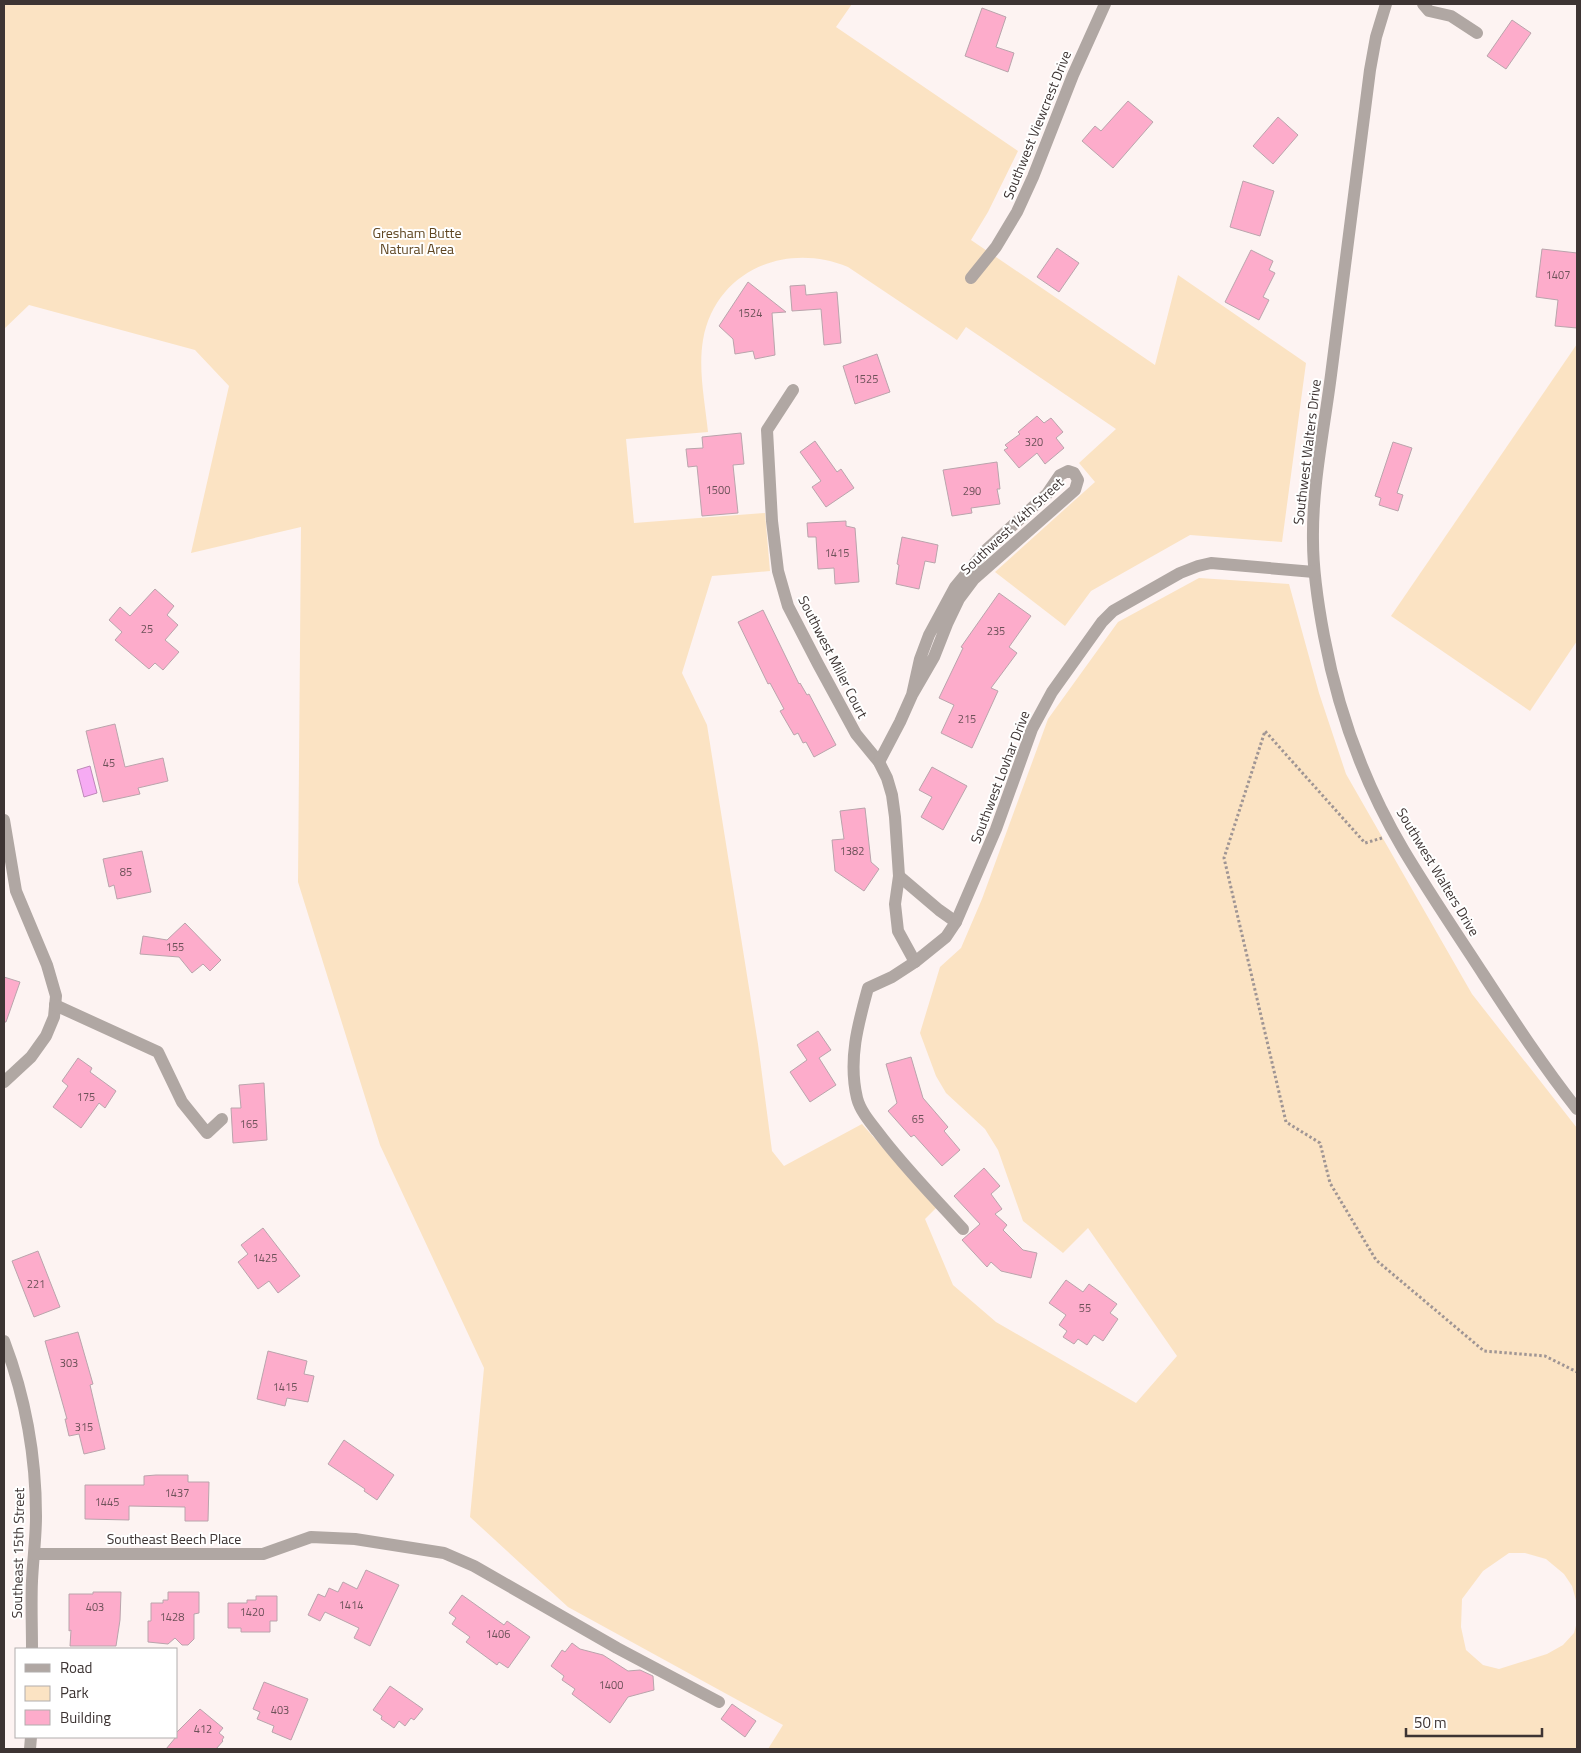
<svg xmlns="http://www.w3.org/2000/svg" width="1581" height="1753" font-family="'Titillium Web',sans-serif">
<style>
.green{fill:#fbe3c3}
.water{fill:#f6abf3;stroke:#be87b9}
.building{fill:#fdaccb;stroke:#baa4ac}
.lines{fill:none;stroke-linecap:round;stroke-linejoin:round}
.path{stroke:#9f9594;stroke-width:3;stroke-dasharray:2.5 2.5;stroke-linecap:butt}
.minor{stroke:#b0a7a3;stroke-width:12}
.labels{text-anchor:middle;stroke-width:4;stroke-linejoin:round;paint-order:stroke}
.number-label{font-size:11px;fill:#6d5259}
.street-label{font-size:14px;fill:#3d3433;stroke:#fff}
.park-label{font-size:14px;fill:#5f4621;stroke:#fff}
</style>
<rect width="100%" height="100%" fill="#fdf3f2"/>
<g class="green">
<path d="M4 4H852L836 27 1018 151 988 212 971 240 1155 365 1178 275 1306 363 1282 542 1190 535 1091 591 1065 626 995 572 1095 482 1079 463 1116 429 966 327 957 340 848 267C786 241 715 271 703 340 698 370 705 402 708 432L626 439 634 523 765 513 770 571 712 576 682 673 707 725 758 1044 772 1151 784 1166 862 1124 936 1208 925 1219 953 1285 996 1322 1136 1403 1177 1356 1088 1228 1063 1253 1023 1221 998 1150 985 1129 946 1093 936 1076 920 1033 940 967 961 948 982 899 1048 719 1118 622 1199 578 1289 584 1319 693 1346 774 1472 994 1577 1128V1604L1572 1586 1564 1574 1546 1559 1525 1553H1509L1483 1571 1462 1599 1461 1627 1466 1650 1483 1665 1499 1669 1547 1654 1563 1645 1574 1633 1577 1622V1749H768L783 1725 568 1607 470 1517 484 1368 380 1145 298 882 301 527 191 553 229 386 195 350 29 305 4 329Z"/>
<path d="M1577 344V641L1530 711 1391 616Z"/>
</g>
<path class="water" d="M90 766 97 793 84 797 77 770Z"/>
<g class="building">
<path d="M982 8 1006 17 996 47 1014 53 1008 72 965 56Z"/>
<path d="M1512 20 1531 33 1506 69 1487 56Z"/>
<path d="M1128 101 1153 122 1113 168 1082 141 1095 126 1101 131Z"/>
<path d="M1278 117 1298 135 1273 164 1253 146Z"/>
<path d="M1243 181 1274 191 1260 236 1230 227Z"/>
<path d="M1057 248 1079 263 1059 292 1037 277Z"/>
<path d="M1542 249 1577 253V328L1555 326 1558 300 1536 297Z"/>
<path d="M1251 250 1273 261 1269 270 1275 273 1263 297 1269 300 1259 320 1225 302Z"/>
<path d="M748 282 786 312 772 313 775 355 755 359 753 351 735 354 733 339 719 326Z"/>
<path d="M805 285 806 295 837 292 841 343 824 345 821 309 792 311 790 286Z"/>
<path d="M877 354 890 392 855 404 843 366Z"/>
<path d="M1037 416 1044 423 1051 418 1063 432 1056 438 1064 448 1045 464 1037 453 1019 468 1004 450 1008 448 1005 445 1020 434 1018 432Z"/>
<path d="M741 433 744 464 733 465 738 513 702 516 697 466 688 467 686 449 703 448 702 437Z"/>
<path d="M815 441 837 472 841 469 854 488 826 507 812 487 821 481 800 452Z"/>
<path d="M1393 442 1412 448 1397 493 1403 495 1398 511 1379 505 1381 498 1375 496Z"/>
<path d="M997 462 1000 489H997L1000 504 971 508 972 513 952 516 943 470Z"/>
<path d="M846 521V526L855 528 859 582 835 584 834 568 818 569 816 537H808L807 523Z"/>
<path d="M902 537 938 545 935 563 925 561 919 589 896 584 899 565 897 564Z"/>
<path d="M155 589 174 606 167 615 178 625 165 640 179 652 163 670 155 663 149 669 115 640 122 632 109 620 120 607 130 616Z"/>
<path d="M999 593 1031 616 1009 647 1017 653 991 688 998 691 972 748 941 733 954 705 939 698 963 648 961 647Z"/>
<path d="M763 610 799 684 800 683 807 695 809 694 836 745 814 757 806 742 803 743 798 733 794 735 780 711 784 709 770 683 768 684 738 622Z"/>
<path d="M115 724 125 767 163 758 168 781 138 788 140 794 103 802 86 731Z"/>
<path d="M932 767 967 786 943 830 921 817 932 797 919 790Z"/>
<path d="M865 808 871 862 879 869 864 891 835 871 832 840 844 839 840 811Z"/>
<path d="M142 851 151 892 117 899 114 885 109 887 103 859Z"/>
<path d="M185 923 221 960 210 971 203 964 192 973 179 957 140 954 143 936 167 940Z"/>
<path d="M4 977 20 982 6 1022H4Z"/>
<path d="M818 1031 831 1050 819 1058 836 1085 810 1102 790 1072 807 1060 797 1045Z"/>
<path d="M911 1057 923 1098 948 1127 944 1131 960 1150 942 1166 914 1135 911 1137 888 1111 897 1103 886 1064Z"/>
<path d="M78 1058 92 1068 90 1072 116 1091 105 1108 99 1103 81 1128 53 1107 68 1086 62 1081Z"/>
<path d="M264 1083 267 1140 233 1143 231 1108H241L239 1085Z"/>
<path d="M984 1168 1000 1186 991 1194 1002 1209 995 1214 1007 1225 1003 1230 1023 1250 1037 1253 1031 1278 1001 1271 991 1262 987 1267 962 1240 980 1224 954 1196Z"/>
<path d="M263 1228 300 1276 278 1293 269 1281 258 1289 238 1262 248 1254 241 1245Z"/>
<path d="M38 1251 60 1307 34 1317 12 1261Z"/>
<path d="M1066 1280 1083 1292 1089 1284 1117 1304 1110 1313 1118 1319 1103 1341 1094 1335 1087 1345 1078 1339 1074 1344 1063 1337 1067 1331 1059 1325 1066 1315 1049 1303Z"/>
<path d="M78 1332 93 1384 90 1385 105 1449 84 1454 79 1434 69 1436 65 1419H67L45 1341Z"/>
<path d="M268 1351 307 1361 304 1374 314 1376 308 1402 287 1398 285 1406 257 1399Z"/>
<path d="M344 1440 394 1475 377 1500 364 1491 365 1489 328 1464Z"/>
<path d="M156 1475H188V1482H209L208 1521H185V1507L129 1506V1520L85 1519V1485H144V1476Z"/>
<path d="M366 1570 399 1585 370 1646 354 1638 359 1628 325 1612 320 1621 308 1615 318 1594 325 1597 329 1588 338 1592 343 1582 357 1589Z"/>
<path d="M93 1592H121L120 1620 116 1646H70L71 1630 69 1631V1594H93Z"/>
<path d="M168 1592H199V1613L194 1614V1639L188 1645H182L175 1638 168 1644 148 1642V1621H151V1603H163V1600H168Z"/>
<path d="M462 1595 504 1625 507 1621 530 1637 508 1668 499 1662 497 1665 466 1642 470 1637 452 1624 456 1618 449 1613Z"/>
<path d="M256 1596H277V1621H270V1632H241V1628H228V1603H247V1600H256Z"/>
<path d="M572 1643 580 1649 603 1655 628 1671 640 1670 653 1676 654 1690 628 1697 610 1723 572 1694 575 1689 562 1680 564 1676 551 1666 562 1650 565 1652Z"/>
<path d="M264 1682 308 1699 291 1740 272 1732 274 1726 257 1719 260 1712 253 1709Z"/>
<path d="M390 1686 423 1709 414 1720 411 1718 405 1726 399 1721 394 1728 381 1719 382 1716 373 1710Z"/>
<path d="M732 1704 756 1721 745 1737 721 1719Z"/>
<path d="M200 1709 223 1728 219 1733 224 1737 222 1740 223 1741 216 1749H166L176 1737V1733Z"/>
</g>
<g class="lines">
<path class="path" d="M1382 838 1365 843 1265 731 1224 858 1286 1122 1320 1143 1330 1183 1376 1260 1484 1351 1545 1356 1577 1372"/>
<g class="minor">
<path d="M1386 4 1376 37 1370 70C1357 172 1344 274 1331 375 1324 430 1312 486 1313 541 1313 573 1318 604 1324 636 1338 711 1364 783 1403 849 1425 886 1449 922 1472 957 1506 1009 1539 1061 1577 1109"/>
<path d="M1423 4 1429 11 1451 16 1477 33"/>
<path d="M971 278 996 247 1017 212 1033 177 1073 75 1105 4"/>
<path d="M793 390 767 430 772 521 778 571 788 606 818 664 856 734 879 762 887 778 892 795 895 817 899 876 895 904 898 931 915 962"/>
<path d="M879 762 900 722 912 695 934 657 947 624 959 599 974 579 1075 490 1078 480 1074 473 1068 471 1060 475 1047 494 984 552 955 587 929 635 920 659 912 695"/>
<path d="M4 820 16 891 47 965 56 996 54 1017 46 1036 31 1057 4 1082"/>
<path d="M899 876 939 910 956 922"/>
<path d="M55 1005 158 1052 182 1102 207 1133 222 1119"/>
<path d="M963 1229C934 1197 903 1166 877 1131 869 1121 860 1110 857 1098 848 1060 858 1024 868 988L892 977 915 962 946 937 956 922 996 829 1032 729 1052 692 1102 622 1113 611 1180 573 1198 566 1211 563 1314 572"/>
<path d="M4 1341C25 1396 36 1457 36 1516 36 1538 33 1559 32 1581 31 1603 32 1626 32 1649"/>
<path d="M35 1554H263L311 1537 355 1539 444 1553 474 1566 617 1648 719 1702"/>
<path d="M30 1749 31 1737"/>
</g>
</g>
<g class="labels">
<g class="number-label">
<text x="1558" y="279">1407</text>
<text x="750" y="317">1524</text>
<text x="866" y="383">1525</text>
<text x="1034" y="446">320</text>
<text x="718" y="494">1500</text>
<text x="972" y="495">290</text>
<text x="837" y="557">1415</text>
<text x="147" y="633">25</text>
<text x="996" y="635">235</text>
<text x="967" y="723">215</text>
<text x="109" y="767">45</text>
<text x="852" y="855">1382</text>
<text x="126" y="876">85</text>
<text x="175" y="951">155</text>
<text x="86" y="1101">175</text>
<text x="918" y="1123">65</text>
<text x="249" y="1128">165</text>
<text x="265" y="1262">1425</text>
<text x="36" y="1288">221</text>
<text x="1085" y="1312">55</text>
<text x="69" y="1367">303</text>
<text x="285" y="1391">1415</text>
<text x="84" y="1431">315</text>
<text x="177" y="1497">1437</text>
<text x="107" y="1506">1445</text>
<text x="351" y="1609">1414</text>
<text x="95" y="1611">403</text>
<text x="252" y="1616">1420</text>
<text x="172" y="1621">1428</text>
<text x="498" y="1638">1406</text>
<text x="611" y="1689">1400</text>
<text x="280" y="1714">403</text>
<text x="203" y="1733">412</text>
</g>
<g class="street-label">
<text transform="translate(1037 125) rotate(-68)" y="5">Southwest Viewcrest Drive</text>
<text transform="translate(1307 452) rotate(-83)" y="5">Southwest Walters Drive</text>
<text transform="translate(1012 526) rotate(-43)" y="5">Southwest 14th Street</text>
<text transform="translate(833 657) rotate(63)" y="5">Southwest Miller Court</text>
<text transform="translate(1000 777) rotate(-69)" y="5">Southwest Lovhar Drive</text>
<text transform="translate(1438 872) rotate(59)" y="5">Southwest Walters Drive</text>
<text x="174" y="1544">Southeast Beech Place</text>
<text transform="translate(18 1553) rotate(-89)" y="5">Southeast 15th Street</text>
</g>
<g class="park-label">
<text x="417" y="238">Gresham Butte<tspan x="417" dy="16">Natural Area</tspan></text>
</g>
</g>
<rect width="1581" height="1753" fill="none" stroke="#3d3433" stroke-width="10"/>
<rect x="15" y="1648" width="162" height="90" fill="#ffffff" stroke="#b1aead"/>
<rect x="25" y="1664" width="25" height="8" fill="#b0a7a3" stroke="#b1aead"/>
<text x="60" y="1673" font-size="15" fill="#3d3433">Road</text>
<rect x="25" y="1686" width="25" height="15" fill="#fbe3c3" stroke="#b1aead"/>
<text x="60" y="1698" font-size="15" fill="#3d3433">Park</text>
<rect x="25" y="1710" width="25" height="15" fill="#fdaccb" stroke="#b1aead"/>
<text x="60" y="1723" font-size="15" fill="#3d3433">Building</text>
<path d="M1406 1728v8h136v-8" fill="none" stroke="#3d3433" stroke-width="2.5"/>
<text x="1414" y="1728" font-size="15" fill="#3d3433" stroke="#ffffff" stroke-width="4" paint-order="stroke">50 m</text>
</svg>
